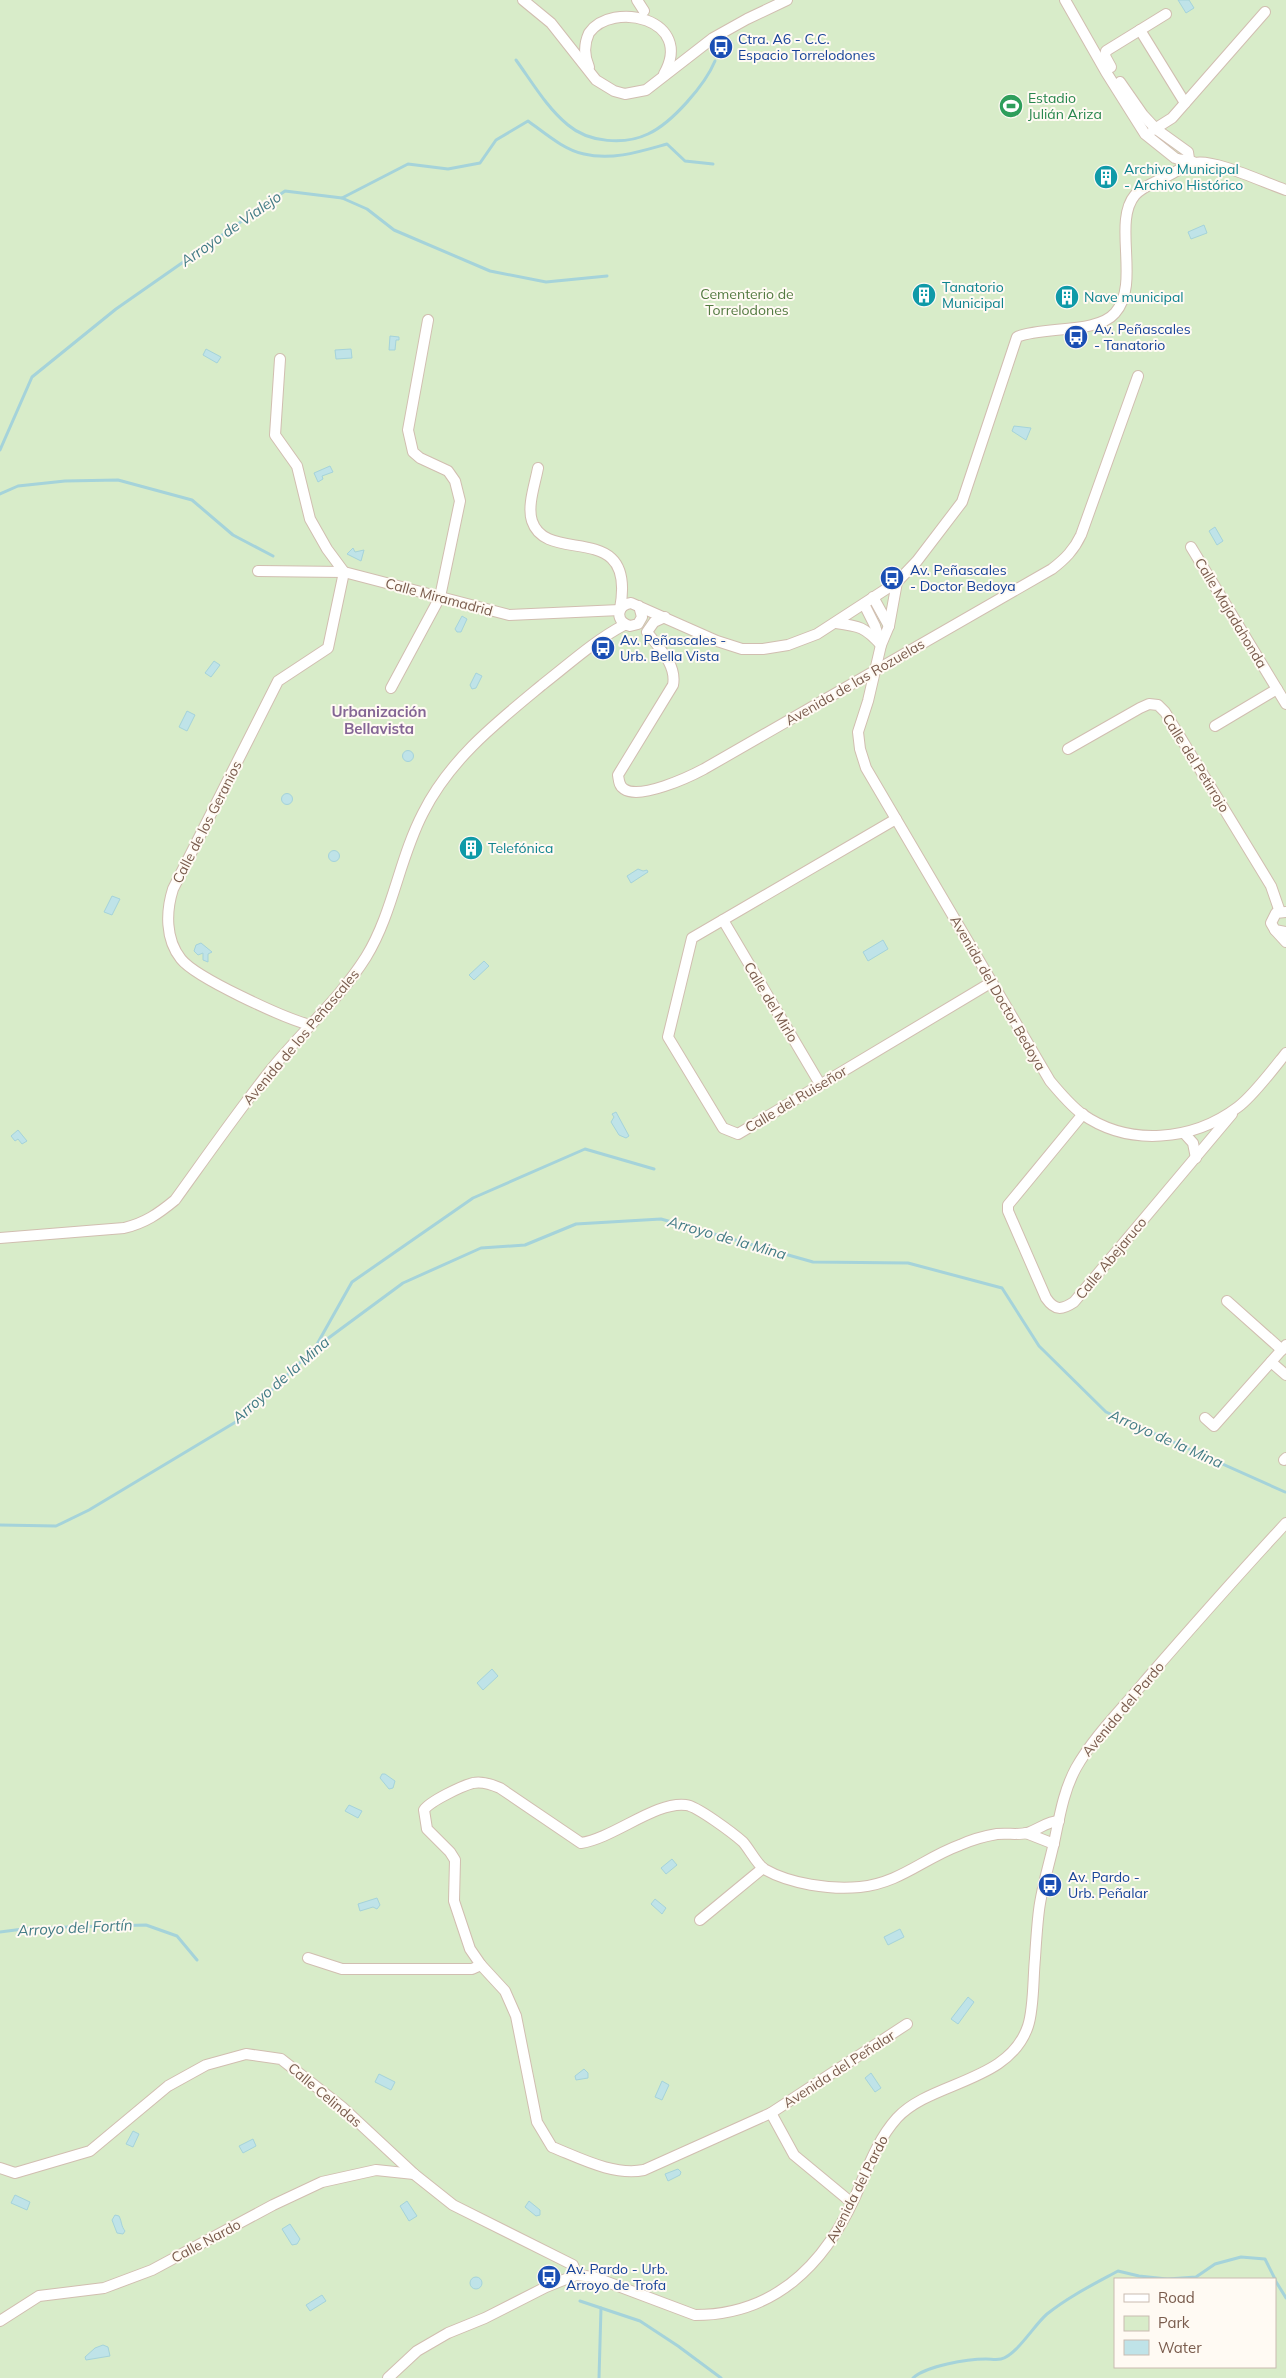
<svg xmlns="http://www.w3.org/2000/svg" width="1286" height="2378" font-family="Mulish,sans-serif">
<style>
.green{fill:#d8ecc9;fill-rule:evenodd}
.water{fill:#bfe3e8;stroke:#a5d3da}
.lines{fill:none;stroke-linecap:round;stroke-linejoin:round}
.stream{stroke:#a5d3da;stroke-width:3}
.street-casing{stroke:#d1beb0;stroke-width:12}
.street{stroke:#fff;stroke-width:10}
.labels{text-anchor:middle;stroke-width:4;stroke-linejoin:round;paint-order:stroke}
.transit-label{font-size:14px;fill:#164399;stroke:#fffaf3;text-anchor:start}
.leisure-label{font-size:14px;fill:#27864d;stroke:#fffaf3;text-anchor:start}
.culture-label{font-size:14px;fill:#0d838f;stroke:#fffaf3;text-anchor:start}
.park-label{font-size:14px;fill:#537a41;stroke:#fffaf3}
.street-label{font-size:14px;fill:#7a5c4d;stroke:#fffaf3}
.water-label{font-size:15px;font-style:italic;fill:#437c86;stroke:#fffaf3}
.neighbourhood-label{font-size:15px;font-weight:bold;fill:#846695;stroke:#fffaf3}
</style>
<rect width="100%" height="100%" fill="#fdf6ec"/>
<path class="green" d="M0 0H1286V2378H0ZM1115 2279H1275V2367H1115Z"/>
<g class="water">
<path d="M1178 0H1189L1194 8 1186 13Z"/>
<path d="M1204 225 1207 233 1191 239 1188 232Z"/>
<path d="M390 336 399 337V340H396L395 350H389Z"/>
<path d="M206 349 221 357 217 363 203 355Z"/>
<path d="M351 349 352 358 336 359 335 350Z"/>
<path d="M1014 426 1031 428 1026 440 1012 431Z"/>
<path d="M330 466 333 472 322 476 323 479 318 482 314 473Z"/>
<path d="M1215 527 1223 541 1217 545 1209 531Z"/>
<path d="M353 548 355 552 364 550 361 561 347 554Z"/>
<path d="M462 616 467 619 461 632H457L455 629Z"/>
<path d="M214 661 220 665 211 677 205 673Z"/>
<path d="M476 673 482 676 476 688 472 689 470 685Z"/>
<path d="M187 711 195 715 187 731 179 727Z"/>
<circle cx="408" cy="756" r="5.5"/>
<circle cx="287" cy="799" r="5.5"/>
<circle cx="334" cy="856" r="5.5"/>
<path d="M638 869 643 871 647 870 648 872 631 883 627 876Z"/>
<path d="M112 896 120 899 112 915 104 912Z"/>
<path d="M883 940 888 949 868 961 863 952Z"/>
<path d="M201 943 212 952 208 954V962L203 960V953L198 955 194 951 196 945Z"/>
<path d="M484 961 489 966 474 980 469 975Z"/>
<path d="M616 1112 629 1136 626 1138 619 1135 611 1122 614 1117 612 1114Z"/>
<path d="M18 1130 27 1141 22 1144 18 1139 15 1141 11 1136Z"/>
<path d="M492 1669 498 1676 483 1690 477 1683Z"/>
<path d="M382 1774H385L395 1781 393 1788 389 1789 380 1778Z"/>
<path d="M349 1805 362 1811 358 1818 345 1811Z"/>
<path d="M672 1859 677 1865 666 1874 661 1868Z"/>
<path d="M377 1898 380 1905 377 1909 373 1907 360 1911 358 1904Z"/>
<path d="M655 1899 666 1908 662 1914 651 1904Z"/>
<path d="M900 1929 904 1937 888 1945 884 1937Z"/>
<path d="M968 1997 974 2002 958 2024 951 2019Z"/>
<path d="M584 2069 588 2073V2078L576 2080 575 2076Z"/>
<path d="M871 2073 881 2088 875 2092 865 2078Z"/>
<path d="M379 2074 395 2082 391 2090 375 2082Z"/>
<path d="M662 2081 669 2085 662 2100 655 2097Z"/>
<path d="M133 2131 139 2134 133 2147 126 2144Z"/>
<path d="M253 2139 256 2146 243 2153 239 2146Z"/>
<path d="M678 2169 681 2172 680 2175 668 2181 665 2174Z"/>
<path d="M15 2195 30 2202 27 2210 11 2203Z"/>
<path d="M407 2201 417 2216 409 2221 400 2206Z"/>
<path d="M529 2201 540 2210V2215L536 2216 525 2207Z"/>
<path d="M115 2215 119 2216C122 2222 121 2226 125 2231L123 2234 117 2233 112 2220Z"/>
<path d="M290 2224 300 2239 297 2244 292 2245 282 2229Z"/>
<circle cx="476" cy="2283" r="6"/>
<path d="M322 2295 326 2301 310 2311 306 2305Z"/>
<path d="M103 2345 108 2347 110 2356 86 2360 85 2357 95 2348Z"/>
</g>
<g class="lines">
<g class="stream">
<path d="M516 60C532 82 547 108 568 125 589 143 625 145 648 134 672 123 705 85 715 61"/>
<path d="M342 198 367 209 394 230 490 271 546 282 607 276"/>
<path d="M0 450 32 377 116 309 285 191 342 198 408 164 448 169 480 163 496 140 528 121C545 133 564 150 584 154 612 161 642 151 667 144L685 161 713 164"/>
<path d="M0 494 18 486 65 481 118 480 192 500 233 535 273 556"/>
<path d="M316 1346 352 1282 473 1198 585 1149 654 1169"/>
<path d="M0 1525 56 1526 89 1510 244 1417 315 1348 403 1283 481 1248 525 1245 576 1224 661 1219 813 1262 908 1263 1002 1288 1039 1346 1106 1412 1285 1492"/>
<path d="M0 1932 31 1928 146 1925 177 1936 197 1960"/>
<path d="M1168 2279 1196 2277 1215 2264 1241 2257 1265 2259 1275 2279"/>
<path d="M1275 2280 1286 2298"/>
<path d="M580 2301 640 2321 678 2346 721 2378"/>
<path d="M599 2378 601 2308"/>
<path d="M913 2378C926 2366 967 2359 986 2359 991 2359 996 2360 1001 2359 1016 2356 1034 2325 1047 2314 1068 2297 1094 2284 1118 2271L1139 2276 1167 2279"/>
</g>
<g class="street-casing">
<g id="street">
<path d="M523 0 551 23 596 80 614 91 625 94 646 90 713 38 747 19 787 0"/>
<path d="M637 0 644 11"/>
<path d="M1065 0 1106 72 1145 134 1175 158C1182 161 1188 159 1195 163"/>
<path d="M1140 30 1185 103"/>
<path d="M589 67C584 56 584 44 589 33 612 0 695 19 664 74"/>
<path d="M1111 67 1105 56 1106 51 1166 14"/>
<path d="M1120 82 1143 115 1156 129 1188 152 1189 159"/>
<path d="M1153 130 1172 118 1265 12"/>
<path d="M280 359 275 435 297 466 310 519 327 549 344 572 328 648 278 681 173 889C166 911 165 939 181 959 196 978 284 1018 310 1025"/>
<path d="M538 468C535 484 527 506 532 521 547 567 637 517 620 609"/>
<path d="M1191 547 1286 704"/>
<path d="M258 571 344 572 509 615 620 610"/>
<path d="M897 582 889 626 881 645 868 701 858 732 860 749 866 768 1050 1081C1060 1093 1070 1105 1082 1114 1129 1147 1193 1141 1238 1107 1253 1096 1274 1068 1286 1053"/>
<path d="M873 597 889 626"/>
<path d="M864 604 875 626 880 642"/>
<path d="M639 606 642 617 638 624 630 626C615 622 616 605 631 603L717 641 742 649H763L788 645 817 634 897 582 917 561 962 502 1017 337C1043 326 1097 334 1115 313 1141 284 1112 222 1135 195 1141 188 1153 183 1161 179 1172 175 1184 165 1195 163 1215 159 1265 183 1286 190"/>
<path d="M665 617 654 622 647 632C659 648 677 665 673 685L618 775C619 781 619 786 624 789 640 800 689 777 704 769L1052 569C1065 559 1074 550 1081 535L1138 376"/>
<path d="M836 623C859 626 865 627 881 645"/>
<path d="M391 688 440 597 460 501 455 481 448 471 420 458 413 452 408 430 428 320"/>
<path d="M1215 726 1277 689"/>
<path d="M1068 749 1140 708 1149 704 1158 705 1165 712 1271 886 1280 912"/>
<path d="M896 819 692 938 668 1037 723 1128 738 1134 992 982"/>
<path d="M1286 912 1276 913 1271 923 1275 930 1286 932"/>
<path d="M723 920 820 1084"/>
<path d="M1275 930 1286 942"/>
<path d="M1083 1114 1008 1205V1211L1046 1298C1055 1311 1062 1310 1074 1302L1232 1114"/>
<path d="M1184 1133 1193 1143 1196 1158"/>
<path d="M0 1238 124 1228C145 1223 158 1214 175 1200 206 1157 236 1114 269 1072 300 1033 339 1000 366 957 393 913 399 859 423 813 450 759 496 723 542 685 569 664 594 641 624 625"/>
<path d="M1227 1301 1282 1350"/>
<path d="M1271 1362 1286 1375"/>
<path d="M1205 1418 1214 1426 1286 1345"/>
<path d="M1284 1460 1286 1458"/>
<path d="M1026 1833 1054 1844"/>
<path d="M700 1920 763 1868"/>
<path d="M308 1958 342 1969H472L481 1965"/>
<path d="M907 2024 771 2113 644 2170C613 2176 580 2158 552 2147L537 2122 516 2016 505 1991 481 1965 470 1949 454 1901 455 1860 450 1852 427 1829 424 1810C430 1801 462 1786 473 1783 482 1781 491 1784 500 1788L581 1843C614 1838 656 1801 686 1805 697 1806 734 1834 743 1842 750 1850 756 1863 764 1869 790 1884 831 1890 860 1887 900 1883 924 1858 960 1845 971 1840 985 1836 997 1834 1007 1833 1018 1835 1027 1833 1038 1830 1047 1821 1059 1821"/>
<path d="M771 2113 794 2155 852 2203"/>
<path d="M0 2168 15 2173 90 2151 168 2086 206 2065 246 2054 281 2059 342 2107 414 2174 453 2205 573 2265 576 2275"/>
<path d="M0 2321 39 2296 104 2288 152 2270 273 2205 322 2182 376 2170 414 2174"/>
<path d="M388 2378 417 2351 448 2333 485 2318 546 2287 576 2275 594 2277 695 2315C774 2315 824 2265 855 2197 867 2170 877 2140 897 2118 931 2081 1009 2083 1028 2026 1034 2008 1033 1978 1035 1958 1036 1942 1037 1926 1039 1910 1042 1886 1050 1862 1055 1838 1060 1814 1064 1790 1076 1768 1094 1736 1122 1709 1145 1681 1191 1628 1238 1575 1286 1523"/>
</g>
</g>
<use href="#street" class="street"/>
</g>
<defs>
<g id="bus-disc" transform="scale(1.25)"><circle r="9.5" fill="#1a4fb4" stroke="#fffaf3"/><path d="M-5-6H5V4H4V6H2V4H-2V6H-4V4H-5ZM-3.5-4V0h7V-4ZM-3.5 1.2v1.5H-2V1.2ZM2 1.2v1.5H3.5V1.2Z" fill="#fff"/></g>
<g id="stadium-disc" transform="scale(1.25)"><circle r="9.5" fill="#2e9e5b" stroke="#fffaf3"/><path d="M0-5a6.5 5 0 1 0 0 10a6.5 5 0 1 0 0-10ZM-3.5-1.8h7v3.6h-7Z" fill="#fff"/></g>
<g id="building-disc" transform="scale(1.25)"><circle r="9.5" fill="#0f9aa8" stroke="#fffaf3"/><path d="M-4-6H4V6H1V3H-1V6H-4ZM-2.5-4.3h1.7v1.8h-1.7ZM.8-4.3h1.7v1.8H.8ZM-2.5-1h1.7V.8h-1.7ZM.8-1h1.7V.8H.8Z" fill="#fff"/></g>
</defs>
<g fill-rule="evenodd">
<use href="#bus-disc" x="721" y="47"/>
<use href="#stadium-disc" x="1011" y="106"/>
<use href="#building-disc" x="1106" y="177"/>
<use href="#building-disc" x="924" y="295"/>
<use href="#building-disc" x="1067" y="297"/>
<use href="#bus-disc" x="1076" y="337"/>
<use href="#bus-disc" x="892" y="578"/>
<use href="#bus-disc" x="603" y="648"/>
<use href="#building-disc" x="471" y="848"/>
<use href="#bus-disc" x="1050" y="1885"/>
<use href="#bus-disc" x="549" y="2277"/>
</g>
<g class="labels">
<g class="transit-label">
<text x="738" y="44">Ctra. A6 - C.C.<tspan x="738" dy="16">Espacio Torrelodones</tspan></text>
<text x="1094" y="334">Av. Peñascales<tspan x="1094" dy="16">- Tanatorio</tspan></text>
<text x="910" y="575">Av. Peñascales<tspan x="910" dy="16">- Doctor Bedoya</tspan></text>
<text x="620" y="645">Av. Peñascales -<tspan x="620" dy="16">Urb. Bella Vista</tspan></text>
<text x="1068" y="1882">Av. Pardo -<tspan x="1068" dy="16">Urb. Peñalar</tspan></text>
<text x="566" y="2274">Av. Pardo - Urb.<tspan x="566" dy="16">Arroyo de Trofa</tspan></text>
</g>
<g class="leisure-label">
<text x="1028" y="103">Estadio<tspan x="1028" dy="16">Julián Ariza</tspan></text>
</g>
<g class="culture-label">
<text x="1124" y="174">Archivo Municipal<tspan x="1124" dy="16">- Archivo Histórico</tspan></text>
<text x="942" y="292">Tanatorio<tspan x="942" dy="16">Municipal</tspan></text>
<text x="1084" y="302">Nave municipal</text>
<text x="488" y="853">Telefónica</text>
</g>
<g class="park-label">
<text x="747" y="299">Cementerio de<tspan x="747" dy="16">Torrelodones</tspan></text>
</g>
<g class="street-label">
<text transform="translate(439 597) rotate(15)" y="5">Calle Miramadrid</text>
<text transform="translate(1231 613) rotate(59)" y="5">Calle Majadahonda</text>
<text transform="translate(855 682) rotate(-30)" y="5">Avenida de las Rozuelas</text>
<text transform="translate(1196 763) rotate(58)" y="5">Calle del Petirrojo</text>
<text transform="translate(207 822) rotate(-63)" y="5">Calle de los Geranios</text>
<text transform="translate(998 993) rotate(60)" y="5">Avenida del Doctor Bedoya</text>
<text transform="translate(771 1002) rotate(59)" y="5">Calle del Mirlo</text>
<text transform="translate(301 1037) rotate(-50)" y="5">Avenida de los Peñascales</text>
<text transform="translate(796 1099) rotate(-31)" y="5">Calle del Ruiseñor</text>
<text transform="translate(1111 1258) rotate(-50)" y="5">Calle Abejaruco</text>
<text transform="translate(1123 1709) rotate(-50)" y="5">Avenida del Pardo</text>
<text transform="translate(839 2069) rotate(-33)" y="5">Avenida del Peñalar</text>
<text transform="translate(325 2095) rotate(40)" y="5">Calle Celindas</text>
<text transform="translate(857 2189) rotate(-63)" y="5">Avenida del Pardo</text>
<text transform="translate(206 2241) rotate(-28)" y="5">Calle Nardo</text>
</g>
<g class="water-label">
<text transform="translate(231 229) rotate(-35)" y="5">Arroyo de Vialejo</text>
<text transform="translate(727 1238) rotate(16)" y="5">Arroyo de la Mina</text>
<text transform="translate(281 1380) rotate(-41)" y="5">Arroyo de la Mina</text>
<text transform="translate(1166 1439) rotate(24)" y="5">Arroyo de la Mina</text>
<text transform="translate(75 1928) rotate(-3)" y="5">Arroyo del Fortín</text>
</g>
<g class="neighbourhood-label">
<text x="379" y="717">Urbanización<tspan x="379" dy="17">Bellavista</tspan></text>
</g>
</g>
<rect x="1114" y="2278" width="162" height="90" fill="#fffaf3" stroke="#cabbb1"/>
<rect x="1124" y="2294" width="25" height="8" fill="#ffffff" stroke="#cabbb1"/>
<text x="1158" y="2303" font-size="15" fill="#7a5c4d">Road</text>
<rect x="1124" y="2316" width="25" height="15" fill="#d8ecc9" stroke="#cabbb1"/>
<text x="1158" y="2328" font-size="15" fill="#7a5c4d">Park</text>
<rect x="1124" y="2340" width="25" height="15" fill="#bfe3e8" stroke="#cabbb1"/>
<text x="1158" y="2353" font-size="15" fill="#7a5c4d">Water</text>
</svg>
